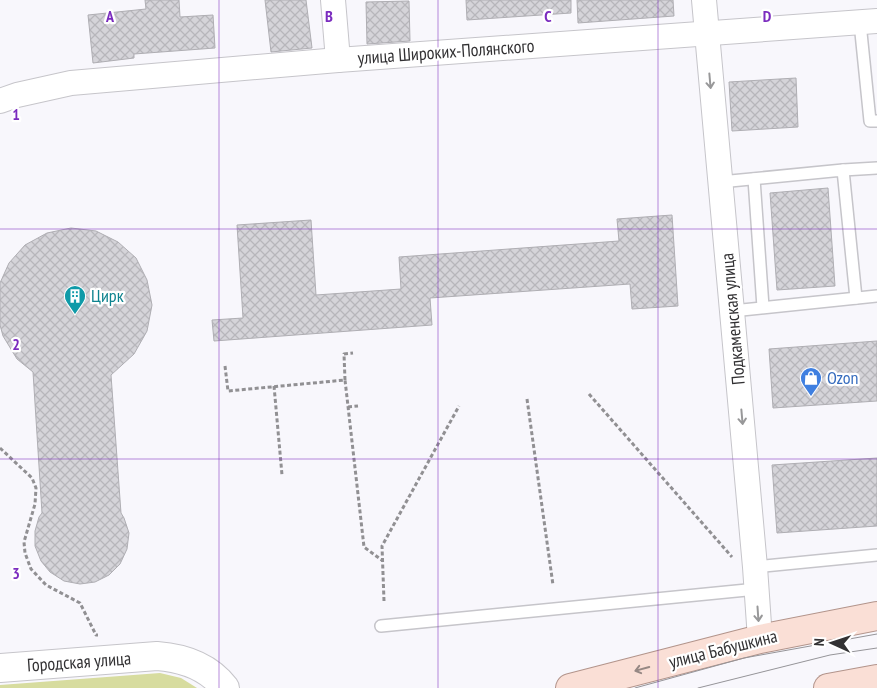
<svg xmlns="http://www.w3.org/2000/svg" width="877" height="688" font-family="'PT Sans Narrow',sans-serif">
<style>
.grass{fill:#d7dc9f}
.building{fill:url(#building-cross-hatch);stroke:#afaeb3}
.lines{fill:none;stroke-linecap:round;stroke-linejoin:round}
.service-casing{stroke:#c6c5ca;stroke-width:14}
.minor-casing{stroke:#c6c5ca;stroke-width:26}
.tertiary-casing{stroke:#c6c5ca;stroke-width:30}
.primary-casing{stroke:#b2948b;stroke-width:30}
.path{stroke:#919093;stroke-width:3;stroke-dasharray:4 2.5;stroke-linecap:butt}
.service{stroke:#fff;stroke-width:11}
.minor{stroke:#fff;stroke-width:24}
.tertiary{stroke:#fff;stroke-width:28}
.primary{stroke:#fadfd6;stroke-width:28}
.tram{stroke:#959498;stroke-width:1}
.oneway{stroke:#989899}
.oneway2{stroke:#968884}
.grid{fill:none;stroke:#7b2cbf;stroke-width:1;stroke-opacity:0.55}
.labels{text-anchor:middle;stroke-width:4.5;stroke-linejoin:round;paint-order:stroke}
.street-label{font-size:18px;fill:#323133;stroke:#fff}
.culture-label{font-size:18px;fill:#0d838f;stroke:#fff;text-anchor:start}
.shop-label{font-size:18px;fill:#366cbe;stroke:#fff;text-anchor:start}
.grid-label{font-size:16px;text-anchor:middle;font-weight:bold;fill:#7b2cbf;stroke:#fff;stroke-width:4.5;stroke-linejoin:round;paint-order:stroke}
</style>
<defs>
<pattern id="building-cross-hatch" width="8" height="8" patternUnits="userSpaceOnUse" patternTransform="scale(1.25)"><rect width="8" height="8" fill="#d5d4d9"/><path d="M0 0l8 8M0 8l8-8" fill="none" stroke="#b7b6bb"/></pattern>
</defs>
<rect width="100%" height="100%" fill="#f8f7fc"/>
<path class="grass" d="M160 673 181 678 197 688H0V685Z"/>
<g class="building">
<path d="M145 0H179L180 17 213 15 215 48 134 54V58L93 63 88 15 146 9Z"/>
<path d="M265 0H306L312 48 271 52Z"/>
<path d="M466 0H571V13L467 20Z"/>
<path d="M577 0H673L674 16 578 23Z"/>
<path d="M409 1 410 41 367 44 366 2Z"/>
<path d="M796 78 798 127 732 131 729 82Z"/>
<path d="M828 188 835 286 777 290 770 193Z"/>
<path d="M672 215 678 306 632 309 630 284 430 298 432 325 214 341 212 320 243 318 237 225 311 220 316 295 401 289 399 257 619 241 617 219Z"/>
<path d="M71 228 96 231 118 242 136 258 147 280 152 305 147 331 134 354 111 375 121 513 124 518 129 533 127 549 120 564 109 575 95 582 80 584 64 581 50 572 41 561 35 546V531L39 517 42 513 33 372 17 359 3 336 0 325V283L9 263 25 245 47 233Z"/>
<path d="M877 341V401L773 408 769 349Z"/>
<path d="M877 458V526L777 533 772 465Z"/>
</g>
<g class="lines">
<g class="service-casing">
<g id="service">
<path d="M860 23 870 121H877"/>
<path d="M843 170 877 168"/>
<path d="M754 179 763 307"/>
<path d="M720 182 843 170 856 298"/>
<path d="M732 311 877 296"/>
<path d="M755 567 877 555"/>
<path d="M381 626 757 589"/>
</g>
</g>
<g class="minor-casing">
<g id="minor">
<path d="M333 0 338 60"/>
<path d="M704 0 755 567 760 639"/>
<path d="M0 101 17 95 71 83 338 60 877 21"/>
</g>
</g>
<g class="tertiary-casing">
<path id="tertiary" d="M0 668 157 656C184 658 208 666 225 688"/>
</g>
<g class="primary-casing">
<g id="primary">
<path d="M570 688 760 639 877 616"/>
<path d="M828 688 877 679"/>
</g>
</g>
<g class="path">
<path d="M225 366 228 391 345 380 364 547 383 561"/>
<path d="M345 380 344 354 353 353"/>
<path d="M274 386 282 475"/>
<path d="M589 394 732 557"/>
<path d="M527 399 553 585"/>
<path d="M348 407 358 406"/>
<path d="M0 448 32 478 36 488 35 504 24 542 25 553 31 569 46 585 80 603 96 635H98"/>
<path d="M384 601 382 546 459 406"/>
</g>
<use href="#service" class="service"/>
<use href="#minor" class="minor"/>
<use href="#tertiary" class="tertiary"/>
<use href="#primary" class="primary"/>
<g class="tram">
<path d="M635 688 744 658 877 634"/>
<path d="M698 688 830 655 877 648"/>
</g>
</g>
<defs><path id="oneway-shaft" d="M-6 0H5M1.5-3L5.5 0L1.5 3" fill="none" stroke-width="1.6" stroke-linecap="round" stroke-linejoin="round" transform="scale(1.25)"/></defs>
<g class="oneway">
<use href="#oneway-shaft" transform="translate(710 81) rotate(85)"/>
<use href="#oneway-shaft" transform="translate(742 417) rotate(85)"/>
<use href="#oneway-shaft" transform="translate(758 614) rotate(86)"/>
</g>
<use class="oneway2" href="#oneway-shaft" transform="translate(642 669) rotate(165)"/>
<path class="grid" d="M219 0V688M438 0V688M658 0V688M0 229H877M0 459H877"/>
<defs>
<g id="building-pin" transform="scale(1.125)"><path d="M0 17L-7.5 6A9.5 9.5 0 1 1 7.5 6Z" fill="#0f9aa8" stroke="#fff"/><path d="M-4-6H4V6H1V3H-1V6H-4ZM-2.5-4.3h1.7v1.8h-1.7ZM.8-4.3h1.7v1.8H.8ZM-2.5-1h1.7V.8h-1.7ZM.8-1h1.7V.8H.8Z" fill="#fff"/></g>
<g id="shop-pin" transform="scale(1.125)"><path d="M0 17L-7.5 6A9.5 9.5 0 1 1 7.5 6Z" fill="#3f7fe0" stroke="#fff"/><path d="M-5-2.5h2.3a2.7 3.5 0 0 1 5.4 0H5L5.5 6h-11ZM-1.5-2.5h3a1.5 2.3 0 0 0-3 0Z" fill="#fff"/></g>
</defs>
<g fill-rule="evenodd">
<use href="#building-pin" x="75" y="296"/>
<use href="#shop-pin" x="811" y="378"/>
</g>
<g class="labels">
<g class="street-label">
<text transform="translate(446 52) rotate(-4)" y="6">улица Широких-Полянского</text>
<text transform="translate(733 319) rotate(-95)" y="6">Подкаменская улица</text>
<text transform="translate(723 649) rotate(-14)" y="6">улица Бабушкина</text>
<text transform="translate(79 662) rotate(-4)" y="6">Городская улица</text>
</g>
<g class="culture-label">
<text x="91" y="302">Цирк</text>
</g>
<g class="shop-label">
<text x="827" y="384">Ozon</text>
</g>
</g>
<g class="grid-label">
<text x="110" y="22">A</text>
<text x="329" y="22">B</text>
<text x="548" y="22">C</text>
<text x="767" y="22">D</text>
<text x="16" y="120">1</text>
<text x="16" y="350">2</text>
<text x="16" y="579">3</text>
</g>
<g transform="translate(832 643) rotate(273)" stroke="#ffffff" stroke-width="4" paint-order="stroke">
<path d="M0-4L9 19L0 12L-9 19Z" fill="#323133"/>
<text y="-8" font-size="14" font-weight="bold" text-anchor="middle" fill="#323133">N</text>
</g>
</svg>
